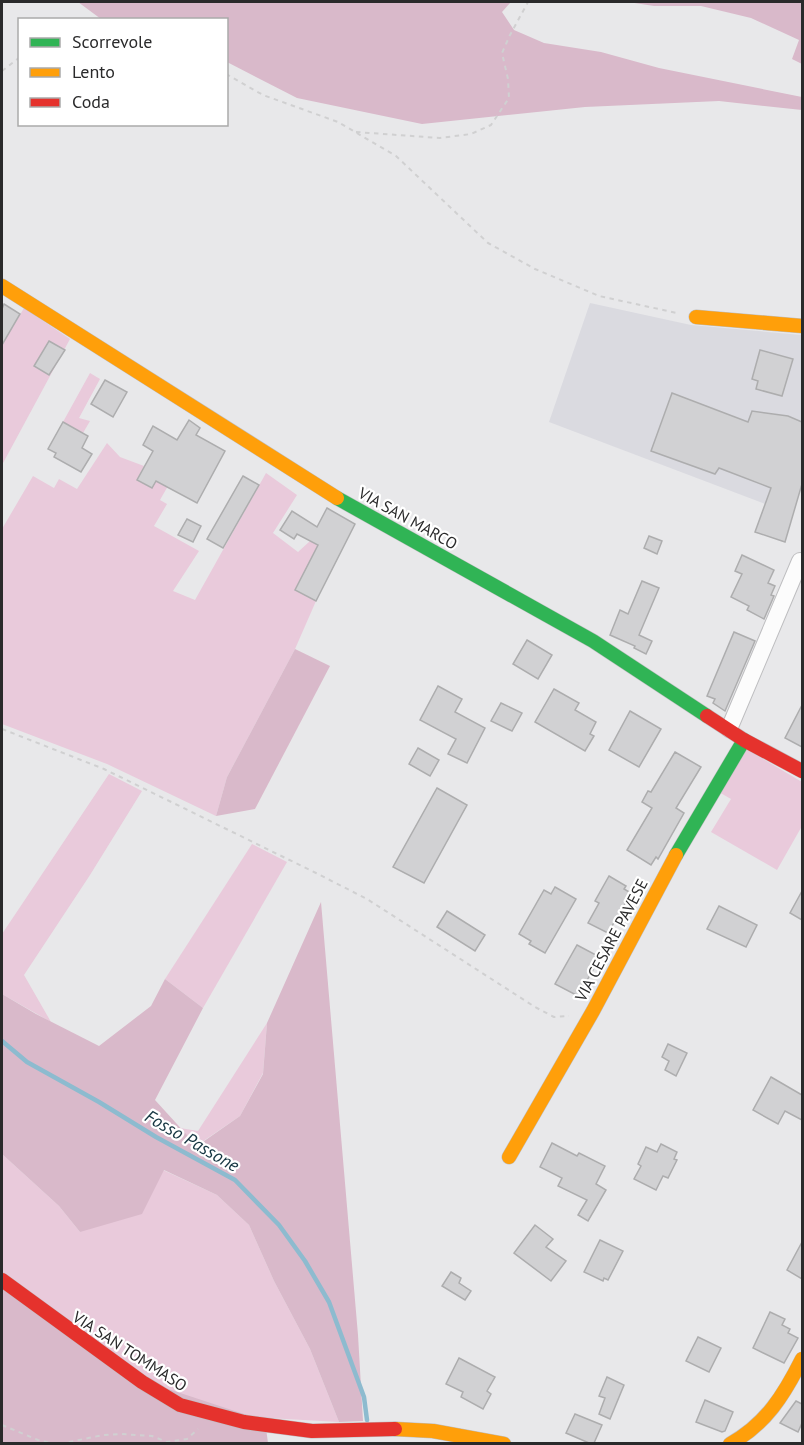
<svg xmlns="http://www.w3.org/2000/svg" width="804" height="1445" font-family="'PT Sans',sans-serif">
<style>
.built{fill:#dadae0}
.green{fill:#e9cadb}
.forest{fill:#d9b9ca}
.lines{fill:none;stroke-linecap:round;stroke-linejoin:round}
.stream{stroke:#8dbbcf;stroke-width:4.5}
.building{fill:#d1d1d3;stroke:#adadae;stroke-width:1.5}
.street-casing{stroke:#bebec0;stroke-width:18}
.fast-casing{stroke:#bebec0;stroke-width:15}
.slow-casing{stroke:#bebec0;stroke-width:15}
.jam-casing{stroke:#bebec0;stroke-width:15}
.path{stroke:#d0d0d1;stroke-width:2;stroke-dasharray:4.5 4.5;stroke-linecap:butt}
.street{stroke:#fcfcfc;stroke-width:16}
.fast{stroke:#30b455;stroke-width:14}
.slow{stroke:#ff9f0a;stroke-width:14}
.jam{stroke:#e5322d;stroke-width:14}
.labels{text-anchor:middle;stroke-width:4.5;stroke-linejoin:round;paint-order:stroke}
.street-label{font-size:16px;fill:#2a2a2b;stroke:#fff}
.water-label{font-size:18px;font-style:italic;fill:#153541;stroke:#fff}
</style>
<rect width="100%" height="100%" fill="#e8e8ea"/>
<path class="built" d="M590 303 691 325 802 335V484L785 542 755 532 765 504 549 422Z"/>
<g class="green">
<path d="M24 308 70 339 2 465V345Z"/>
<path d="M90 373 100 379 79 418 90 421 83 433 63 422Z"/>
<path d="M107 443 120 457 144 466 137 480 151 488 169 457 181 463 160 500 167 504 154 526 199 551 173 591 195 600 266 473 297 495 273 533 298 552 310 541 318 545 295 590 316 601 295 649 227 777 216 816 107 764 2 724V529L33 476 54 488 59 479 77 489Z"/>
<path d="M743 747 802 782V826L777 870 711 832 731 799 717 791Z"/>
<path d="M109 774 142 791 90 875 24 975 51 1022 2 994V934Z"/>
<path d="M252 844 287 862 203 1008 165 979Z"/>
<path d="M267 1023 263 1073 240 1116 196 1146 180 1128 198 1131Z"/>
<path d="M2 1154 59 1206 80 1232 163 1170 217 1195 249 1225 274 1281 310 1349 339 1422 248 1417 182 1400 2 1278Z"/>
</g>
<g class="forest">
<path d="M78 2H511L502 12 514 30 544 43 601 52 659 68 802 97V110L719 101 585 107 422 124 297 98 227 62 226 20 101 19Z"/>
<path d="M628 2 802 3V64L792 59 799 40 751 18 701 6H654Z"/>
<path d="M295 649 330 666 255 809 216 816 227 777Z"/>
<path d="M321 902 358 1335 363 1421 339 1422 310 1349 274 1281 249 1225 217 1195 164 1170 142 1214 80 1232 59 1206 2 1154V994L36 1014 99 1046 151 1006 165 979 203 1008 155 1100 197 1146 240 1116 263 1074 267 1023Z"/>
<path d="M2 1283 144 1381 265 1421 268 1443H2Z"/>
</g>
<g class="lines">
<path class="stream" d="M2 1041 27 1062 99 1102 156 1137 235 1180 279 1225 305 1261 329 1302 364 1397 367 1420"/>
</g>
<g class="building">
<path d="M4 304 20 314 2 345V309Z"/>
<path d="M49 341 65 350 49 375 34 366Z"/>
<path d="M760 350 793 359 782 396 756 389 758 381 752 379Z"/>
<path d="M105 380 127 392 113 417 91 404Z"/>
<path d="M672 393 748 422 752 411 788 416 802 422V484L785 542 755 532 771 488 719 468 715 474 651 451Z"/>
<path d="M189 420 200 428 196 435 225 451 197 503 156 481 152 488 137 480 153 451 143 445 153 426 177 440Z"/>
<path d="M63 422 88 436 82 448 92 454 81 472 54 457 56 453 48 449Z"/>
<path d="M243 476 259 485 223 548 207 539Z"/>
<path d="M327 508 355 524 316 601 295 590 318 545 297 534 294 539 280 530 292 511 317 527Z"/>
<path d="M187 519 201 526 193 542 178 535Z"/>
<path d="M649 536 662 541 657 554 644 548Z"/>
<path d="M742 555 774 570 768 583 775 586 771 595 774 596 764 619 747 610 749 606 731 597 742 574 735 571Z"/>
<path d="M642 581 659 588 639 635 652 641 646 654 634 648 635 646 610 635 620 610 628 614Z"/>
<path d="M734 632 755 641 725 711 713 703 715 699 707 696Z"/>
<path d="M527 640 552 655 538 679 513 664Z"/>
<path d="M438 686 462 699 455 712 485 728 467 763 448 754 456 739 420 720Z"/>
<path d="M554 689 579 703 575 710 596 722 590 734 594 736 585 751 535 722Z"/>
<path d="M501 703 522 713 512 731 491 721Z"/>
<path d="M802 705V747L785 738Z"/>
<path d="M630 711 661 729 639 767 609 750Z"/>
<path d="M418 748 439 760 430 776 409 764Z"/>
<path d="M675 752 701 767 676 808 684 813 658 859 656 857 651 865 627 850 652 808 642 802 648 791 651 792Z"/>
<path d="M437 788 467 805 424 883 393 867Z"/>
<path d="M609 876 626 886 624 889 631 893 608 933 588 923 599 903 595 901Z"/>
<path d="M555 887 576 899 545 953 529 944 531 941 519 934 544 890 551 894Z"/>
<path d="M802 891V920L790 913Z"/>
<path d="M719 906 757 925 746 947 707 929Z"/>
<path d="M447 911 485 935 475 951 437 927Z"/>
<path d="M577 945 596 955 594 959 598 961 578 996 555 984Z"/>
<path d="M668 1044 687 1053 676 1076 665 1070 669 1061 662 1057Z"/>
<path d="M771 1077 802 1095V1120L785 1111 778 1124 753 1110Z"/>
<path d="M552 1143 577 1156 579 1153 605 1166 596 1184 606 1190 588 1221 578 1215 587 1200 558 1186 562 1178 540 1167Z"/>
<path d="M661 1144 677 1152 674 1159 677 1160 668 1178 663 1176 656 1190 634 1179 641 1166 638 1164 646 1147 657 1152Z"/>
<path d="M535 1225 553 1239 546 1247 566 1261 551 1281 514 1253Z"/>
<path d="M600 1240 623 1251 608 1280 604 1278 603 1281 584 1272Z"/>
<path d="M802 1242V1279L787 1270Z"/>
<path d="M451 1272 461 1278 459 1283 471 1291 465 1300 442 1286Z"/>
<path d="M770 1312 785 1319 782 1325 790 1329 788 1333 798 1338 784 1363 753 1348Z"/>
<path d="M698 1337 721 1348 709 1372 686 1361Z"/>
<path d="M459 1358 495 1377 487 1391 491 1394 483 1409 461 1397 463 1392 446 1384Z"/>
<path d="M607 1377 624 1385 610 1419 599 1414 605 1398 599 1396Z"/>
<path d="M705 1400 733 1412 725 1431 722 1432 696 1422Z"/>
<path d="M796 1401 802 1404V1423L798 1432 780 1423Z"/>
<path d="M575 1414 602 1425 594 1443H589L566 1433Z"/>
</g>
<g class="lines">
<g class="street-casing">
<path id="street" d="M729 729 800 561"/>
</g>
<g class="fast-casing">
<g id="fast">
<path d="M337 498 593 641 707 716"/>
<path d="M676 855 744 740"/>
</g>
</g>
<g class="slow-casing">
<g id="slow">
<path d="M2 286 337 498"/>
<path d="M696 317 802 326"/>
<path d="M509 1157 593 1011 676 855"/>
<path d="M395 1429 433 1431 504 1444"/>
<path d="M730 1444C766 1424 784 1395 802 1359"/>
</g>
</g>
<g class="jam-casing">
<g id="jam">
<path d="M707 716 744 740 802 771"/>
<path d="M2 1280 142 1382 180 1405 244 1422 312 1431 395 1429"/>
</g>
</g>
<g class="path">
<path d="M2 71 20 57"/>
<path d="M226 74 263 95 338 122 396 156 488 243 535 269 599 296 677 313"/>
<path d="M356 132 440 138 471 134 491 125 509 98 508 79 502 53 510 35 528 2"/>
<path d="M2 729 104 769 316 873 367 899 535 1007 554 1017 569 1016"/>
<path d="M2 1425 38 1440 54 1444"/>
<path d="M60 1444 103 1435 121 1434 152 1436 167 1442 187 1439 198 1429"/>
</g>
<use href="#street" class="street"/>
<use href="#fast" class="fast"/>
<use href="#slow" class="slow"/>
<use href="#jam" class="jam"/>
</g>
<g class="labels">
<g class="street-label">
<text transform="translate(408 518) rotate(29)" y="6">VIA SAN MARCO</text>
<text transform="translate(611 940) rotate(-62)" y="6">VIA CESARE PAVESE</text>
<text transform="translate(130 1351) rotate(33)" y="6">VIA SAN TOMMASO</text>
</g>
<g class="water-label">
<text transform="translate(192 1141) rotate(30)" y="6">Fosso Passone</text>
</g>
</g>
<rect width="804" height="1445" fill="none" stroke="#2a2a2b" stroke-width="6"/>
<rect x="18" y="18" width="210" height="108" fill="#ffffff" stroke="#aaaaaa" stroke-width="1.5"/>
<rect x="30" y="38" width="30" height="9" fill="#30b455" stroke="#aaaaaa" stroke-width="1.5"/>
<text x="72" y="48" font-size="18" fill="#2a2a2b">Scorrevole</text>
<rect x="30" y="68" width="30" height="9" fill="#ff9f0a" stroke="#aaaaaa" stroke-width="1.5"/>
<text x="72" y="78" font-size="18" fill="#2a2a2b">Lento</text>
<rect x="30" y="98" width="30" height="9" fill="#e5322d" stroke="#aaaaaa" stroke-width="1.5"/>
<text x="72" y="108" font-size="18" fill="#2a2a2b">Coda</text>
</svg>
